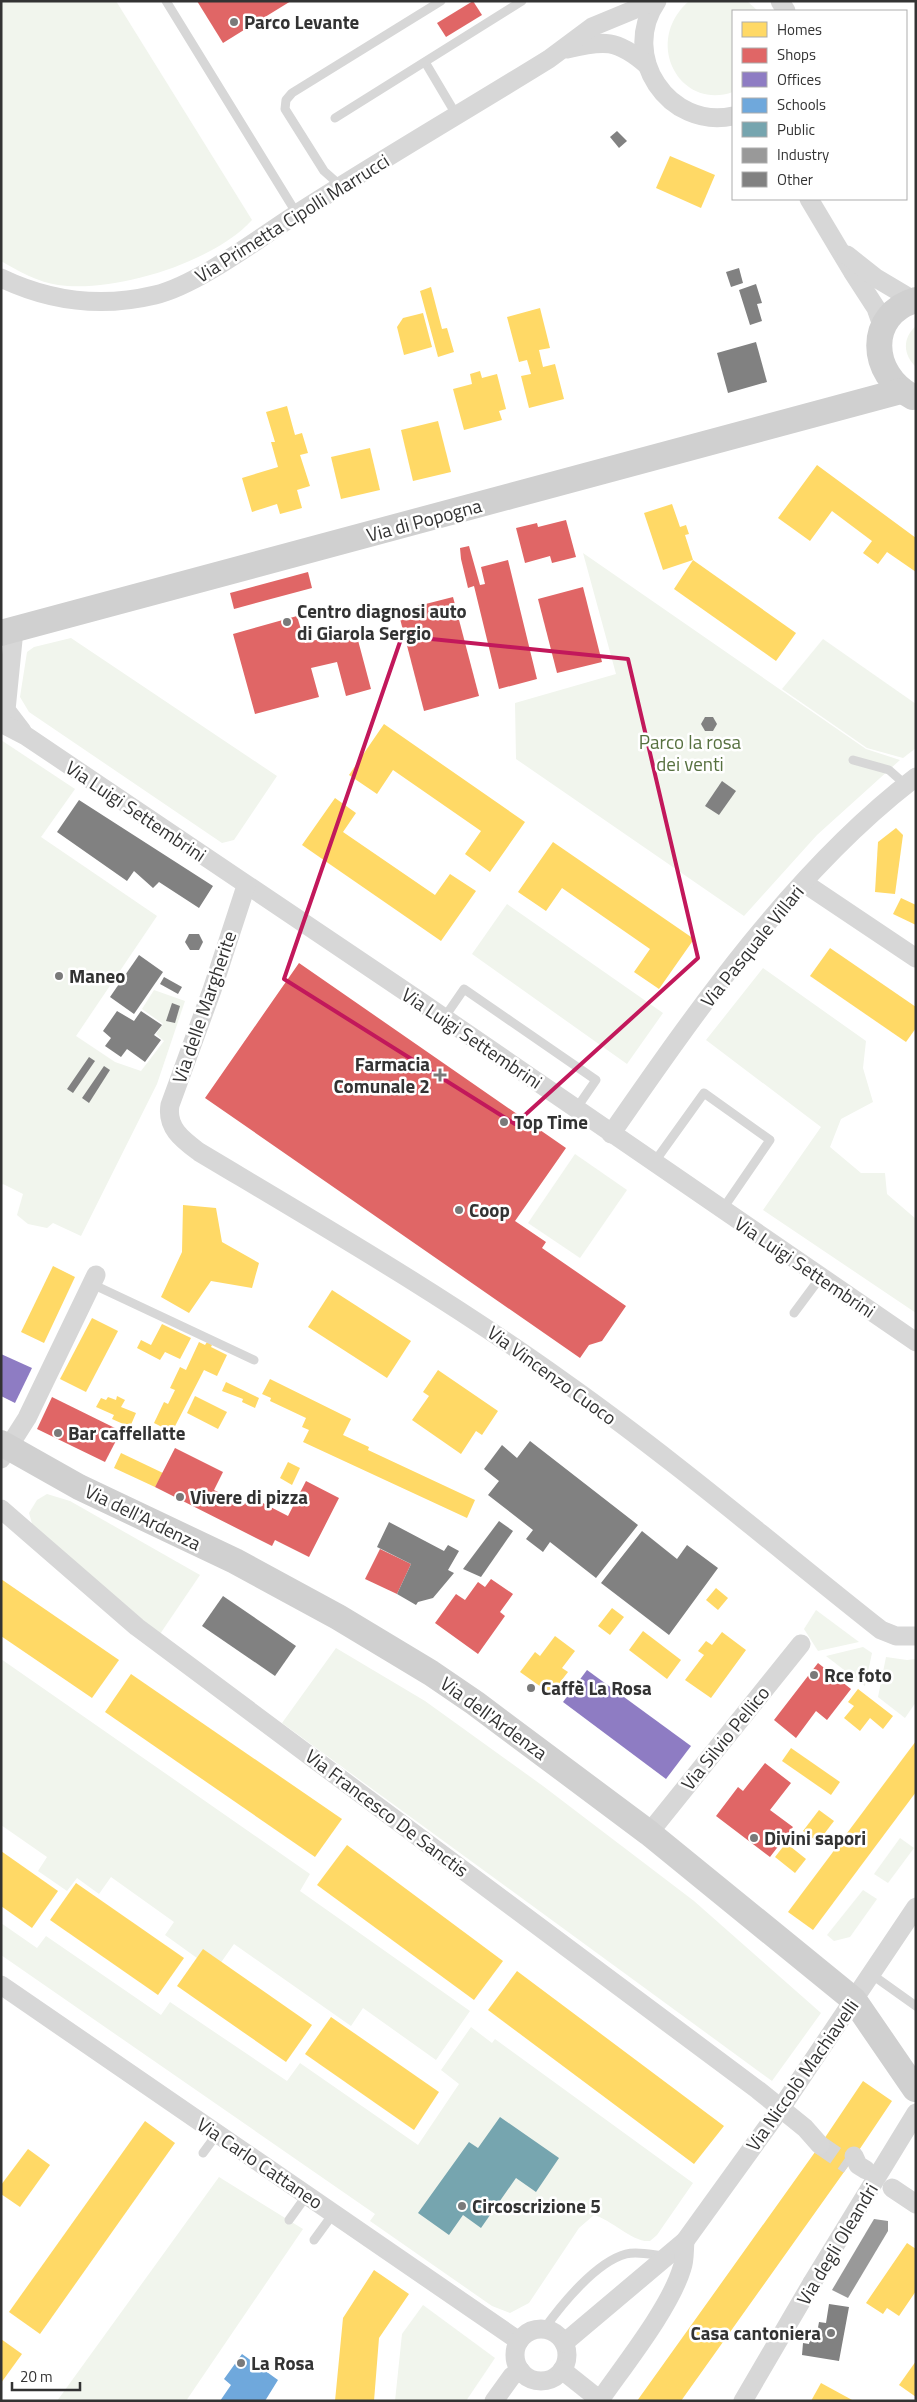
<svg xmlns="http://www.w3.org/2000/svg" width="917" height="2402" font-family="'Titillium Web',sans-serif">
<style>
.green{fill:#f1f5ed}
.homes{fill:#ffd966}
.shops{fill:#e06666}
.offices{fill:#8e7cc3}
.schools{fill:#6fa8dc}
.public{fill:#76a5af}
.industry{fill:#999}
.building{fill:#818181}
.lines{fill:none;stroke-linecap:round;stroke-linejoin:round}
.minor-tunnel{stroke:#d6d6d6;stroke-width:19;stroke-dasharray:19 9;stroke-linecap:butt}
.service{stroke:#d7d7d7;stroke-width:9}
.minor{stroke:#d7d7d7;stroke-width:19}
.secondary{stroke:#d0d0d0;stroke-width:26}
.minor-bridge{stroke:#d7d7d7;stroke-width:19}
.marked{fill:none;stroke:#c2185b;stroke-width:4;stroke-linejoin:round}
.poi-dot{fill:#7a7a7a;stroke:#fff;stroke-width:2}
.labels{text-anchor:middle;stroke-width:5;stroke-linejoin:round;paint-order:stroke}
.poi-label{font-size:19px;font-weight:bold;fill:#333;stroke:#fff;text-anchor:start}
.street-label{font-size:19px;fill:#333;stroke:#fff}
.park-label{font-size:19px;fill:#56703f;stroke:#fff}
</style>
<rect width="100%" height="100%" fill="#fff"/>
<g class="green">
<path d="M1 1H116L252 220C213 263 114 293 58 285 38 282 18 271 1 261Z"/>
<path d="M689 1H747L758 11H733V92C680 111 642 42 689 1Z"/>
<path d="M916 326V367C903 355 902 338 916 326Z"/>
<path d="M583 553 866 749 900 760 817 835 744 916 516 759 515 703 616 674Z"/>
<path d="M71 638 277 776 234 840 222 843 29 712 20 697 27 652 34 647Z"/>
<path d="M823 639 916 704V748L903 758 867 748 782 689Z"/>
<path d="M1 740 75 789 41 837 157 916 76 1036 115 1062 141 1071 164 1041 156 1034 163 1024 142 1009 154 990 185 1001 157 1084 81 1236 53 1223 47 1228 28 1224 17 1215 23 1194 3 1184 1 1186Z"/>
<path d="M507 904 663 1013 627 1064 472 954Z"/>
<path d="M763 968 866 1041 863 1068 873 1102 841 1119 830 1147 861 1173H885L887 1194 916 1219V1313L763 1210 821 1127 706 1040Z"/>
<path d="M575 1154 627 1190 580 1258 528 1223Z"/>
<path d="M47 1494 70 1501 200 1575 160 1634 33 1527 29 1513 37 1500Z"/>
<path d="M816 1610 859 1642 818 1651 804 1629Z"/>
<path d="M863 1647 872 1653 865 1686 826 1656Z"/>
<path d="M336 1648 425 1701 543 1786 694 1901 821 2013 772 2081 282 1723Z"/>
<path d="M886 1657 907 1660 916 1659V1702L905 1718 878 1697Z"/>
<path d="M1 1659 310 1874 300 1891 470 2011 436 2060 363 2008 351 2026 234 1944 215 1971 165 1935 174 1922 111 1877 99 1894 77 1878 67 1891 38 1871 47 1857 1 1825Z"/>
<path d="M900 1838 914 1848 888 1883 874 1874Z"/>
<path d="M863 1890 877 1899 850 1937 834 1941 827 1935Z"/>
<path d="M1 1923 37 1948 46 1936 161 2015 170 2002 287 2081 300 2063 418 2145 459 2084 441 2070 471 2027 492 2043 495 2039 693 2183 657 2235 650 2241C633 2243 612 2220 594 2215L579 2228 529 2303 510 2313 492 2306 370 2221 375 2214 1 1955Z"/>
<path d="M219 2177 303 2229 186 2401H57Z"/>
<path d="M423 2305 495 2358 466 2401H395L402 2334Z"/>
</g>
<g class="homes">
<path d="M670 156 715 175 701 208 656 188Z"/>
<path d="M431 287 442 329 447 328 454 352 438 357 420 291Z"/>
<path d="M540 308 550 348 539 350 543 367 555 364 564 399 529 408 521 376 531 374 527 360 519 362 507 317Z"/>
<path d="M423 313 432 347 404 355 397 327 403 318Z"/>
<path d="M480 371 482 378 497 374 506 409 499 411 502 420 464 430 453 389 472 384 470 374Z"/>
<path d="M287 406 295 435 302 433 308 453 300 455 310 486 297 490 302 508 280 514 277 504 252 512 242 478 278 467 271 442H275L266 412Z"/>
<path d="M438 421 451 472 413 481 401 430Z"/>
<path d="M370 448 380 490 341 499 331 457Z"/>
<path d="M817 465 916 538V572L887 552 878 564 863 553 872 541 832 511 810 541 778 518Z"/>
<path d="M672 504 680 527 686 525 689 534 685 535 693 560 663 570 644 513Z"/>
<path d="M693 560 796 633 776 661 674 589Z"/>
<path d="M384 724 525 822 490 872 465 854 481 831 393 770 377 794 349 775Z"/>
<path d="M335 798 356 813 343 832 435 895 450 874 476 891 441 941 302 845Z"/>
<path d="M896 828 903 835 895 894 875 892 878 842Z"/>
<path d="M553 842 694 939 659 989 634 972 650 949 562 888 546 911 518 892Z"/>
<path d="M901 898 916 905V925L893 914Z"/>
<path d="M830 948 916 1007V1028L906 1042 810 976Z"/>
<path d="M183 1205 216 1208 222 1242 259 1263 252 1288 211 1281 189 1313 161 1297 182 1252Z"/>
<path d="M53 1266 75 1277 44 1343 21 1332Z"/>
<path d="M332 1290 411 1341 387 1378 308 1327Z"/>
<path d="M92 1318 118 1331 86 1392 60 1379Z"/>
<path d="M162 1324 191 1338 180 1359 165 1352 160 1360 137 1348 141 1340 151 1345Z"/>
<path d="M199 1342 205 1345 207 1342 212 1345 211 1347 227 1355 217 1376 204 1370 172 1432 154 1423 164 1402 168 1404 175 1390 170 1388 180 1367 186 1370Z"/>
<path d="M438 1370 498 1411 482 1435 476 1431 461 1454 412 1420 429 1396 423 1392Z"/>
<path d="M270 1379 351 1419 343 1435 369 1447 368 1450 475 1500 467 1518 303 1442 309 1430 302 1427 306 1418 270 1401 271 1398 262 1394Z"/>
<path d="M226 1382 259 1398 255 1408 242 1402 243 1399 222 1391Z"/>
<path d="M117 1396 125 1400 121 1407 136 1413 130 1427 112 1419 114 1415 96 1407 101 1398 106 1400 108 1397 116 1400Z"/>
<path d="M195 1396 227 1412 218 1429 187 1413Z"/>
<path d="M121 1453 163 1473 155 1487 114 1468Z"/>
<path d="M288 1462 300 1468 292 1485 280 1478Z"/>
<path d="M1 1579 119 1660 92 1698 1 1636Z"/>
<path d="M716 1588 728 1598 718 1610 706 1600Z"/>
<path d="M612 1608 624 1617 610 1635 598 1626Z"/>
<path d="M643 1631 681 1660 667 1679 629 1650Z"/>
<path d="M722 1632 746 1650 711 1698 685 1680 704 1655 698 1651 706 1641 712 1645Z"/>
<path d="M555 1636 575 1651 562 1668 568 1672 551 1694 520 1672 535 1652 540 1656Z"/>
<path d="M131 1674 342 1819 315 1857 105 1712Z"/>
<path d="M858 1689 893 1716 883 1729 870 1718 860 1731 844 1718 854 1706 848 1702Z"/>
<path d="M916 1741V1792L813 1930 788 1912Z"/>
<path d="M791 1748 840 1782 831 1795 782 1761Z"/>
<path d="M819 1810 834 1821 818 1842 803 1831Z"/>
<path d="M786 1843 806 1859 795 1873 775 1857Z"/>
<path d="M347 1845 503 1961 474 2000 317 1885Z"/>
<path d="M1 1851 58 1891 32 1928 1 1906Z"/>
<path d="M76 1883 184 1958 158 1995 50 1920Z"/>
<path d="M203 1949 312 2025 286 2062 177 1986Z"/>
<path d="M517 1971 724 2126 694 2164 488 2010Z"/>
<path d="M331 2017 439 2092 414 2130 305 2054Z"/>
<path d="M863 2081 892 2101 849 2165 681 2401H637L820 2145Z"/>
<path d="M145 2121 175 2143 40 2334 9 2312Z"/>
<path d="M28 2149 50 2165 20 2207 1 2194V2185Z"/>
<path d="M907 2243 916 2249V2291L899 2316 887 2308 883 2314 866 2303Z"/>
<path d="M374 2270 409 2294 379 2338 374 2401H335L343 2318Z"/>
<path d="M1 2339 22 2354 1 2383Z"/>
<path d="M916 2361V2397L899 2385Z"/>
<path d="M821 2383 854 2401H811Z"/>
</g>
<g class="shops">
<path d="M197 1H291L223 43Z"/>
<path d="M473 1 482 15 446 37 437 23Z"/>
<path d="M566 520 576 557 552 563 550 556 525 563 516 528 537 523 538 527Z"/>
<path d="M469 546 480 585 485 584 481 567 508 560 537 679 499 689 474 586 468 588 461 559 460 548Z"/>
<path d="M308 572 312 588 234 609 230 593Z"/>
<path d="M583 587 602 662 557 673 538 599Z"/>
<path d="M453 597 479 696 424 711 398 611Z"/>
<path d="M297 616 305 643 355 629 371 689 346 696 337 662 311 668 319 697 255 714 233 634Z"/>
<path d="M299 963 566 1148 515 1221 546 1242 542 1248 626 1306 602 1341 589 1345 580 1358 205 1098Z"/>
<path d="M52 1397 121 1431 105 1462 37 1429Z"/>
<path d="M175 1448 223 1472 214 1490 244 1505 249 1496 288 1516 306 1481 339 1498 309 1557 275 1540 272 1546 155 1487Z"/>
<path d="M380 1549 411 1564 397 1594 365 1579Z"/>
<path d="M491 1579 513 1594 500 1612 505 1616 478 1654 435 1623 456 1594 465 1600 478 1582 485 1587Z"/>
<path d="M818 1663 851 1689 827 1720 816 1711 796 1738 774 1720Z"/>
<path d="M765 1763 791 1783 770 1810 793 1827 770 1857 716 1816 738 1787 743 1791Z"/>
</g>
<g class="offices">
<path d="M1 1354 32 1368 15 1403 1 1396Z"/>
<path d="M587 1670 691 1746 666 1779 563 1702Z"/>
</g>
<path class="schools" d="M242 2354 278 2380 265 2401H220L231 2385 224 2379Z"/>
<path class="public" d="M500 2117 559 2158 536 2192 516 2178 481 2228 463 2215 449 2235 418 2213 469 2142 478 2148Z"/>
<path class="industry" d="M874 2219 888 2221V2231L848 2298 832 2290Z"/>
<g class="building">
<path d="M617 131 627 141 619 148 610 137Z"/>
<path d="M739 268 743 283 731 287 726 272Z"/>
<path d="M756 284 762 303 757 304 762 321 750 325 739 290Z"/>
<path d="M756 342 767 382 728 393 717 353Z"/>
<path d="M705 717H713L717 724 713 731H705L701 724Z"/>
<path d="M722 781 736 791 719 815 705 806Z"/>
<path d="M79 800 213 886 199 908 159 882 153 888 134 871 127 881 57 832Z"/>
<path d="M189 934H199L203 942 199 950H190L185 942Z"/>
<path d="M139 955 163 972 134 1014 110 997Z"/>
<path d="M164 977 182 987 178 994 160 984Z"/>
<path d="M172 1003 180 1006 175 1023 166 1021Z"/>
<path d="M117 1011 134 1021 141 1011 162 1025 154 1035 161 1040 145 1062 127 1049 121 1057 105 1046 111 1038 103 1031Z"/>
<path d="M89 1057 95 1061 73 1093 67 1089Z"/>
<path d="M104 1066 110 1070 89 1103 82 1098Z"/>
<path d="M530 1441 638 1525 596 1578 550 1542 543 1552 526 1539 533 1530 488 1495 499 1481 484 1469 502 1445 517 1458Z"/>
<path d="M499 1521 513 1531 481 1577 463 1569Z"/>
<path d="M389 1522 444 1551 448 1545 459 1551 448 1570 454 1573 433 1598 418 1602 416 1605 397 1594 411 1564 377 1547Z"/>
<path d="M642 1531 677 1559 687 1545 718 1568 669 1635 601 1583Z"/>
<path d="M223 1596 296 1646 275 1676 202 1626Z"/>
<path d="M829 2304 849 2307 839 2361 802 2355 803 2343 809 2344 811 2332 817 2333 819 2322 826 2323Z"/>
</g>
<g class="lines">
<path class="minor-tunnel" d="M820 2145 849 2165"/>
<g class="service">
<path d="M166 1 297 214"/>
<path d="M425 62 457 116"/>
<path d="M335 118 522 1"/>
<path d="M342 187 324 171 285 109 286 100 292 93 441 1"/>
<path d="M853 760 889 770 906 785"/>
<path d="M444 1018 464 989 596 1080 576 1109"/>
<path d="M653 1164 704 1093 770 1140 722 1210"/>
<path d="M92 1284 254 1360"/>
<path d="M794 1313 820 1278"/>
<path d="M871 1974 916 2006"/>
<path d="M203 2153 217 2134"/>
<path d="M289 2220 307 2195"/>
<path d="M314 2240 333 2214"/>
<path d="M544 2329C562 2304 596 2262 626 2254 638 2251 653 2255 665 2256"/>
</g>
<g class="minor">
<path d="M657 1C619 56 669 130 733 116"/>
<path d="M780 1 786 11"/>
<path d="M567 49C604 40 617 39 647 65"/>
<path d="M809 199 852 271 876 308 883 328"/>
<path d="M847 255 876 278 913 300"/>
<path d="M1 278C51 302 101 308 155 295 197 285 258 239 295 215 379 161 465 111 549 59L592 27 655 1"/>
<path d="M14 630 6 710 22 731"/>
<path d="M1 723 26 736 421 1002 916 1342"/>
<path d="M804 883 916 958"/>
<path d="M246 886 212 990 170 1105C166 1128 183 1140 199 1152 323 1226 447 1298 564 1382 673 1459 776 1547 881 1630L896 1636H916"/>
<path d="M611 1134C697 1010 795 869 916 777"/>
<path d="M1 1459 27 1418 96 1275"/>
<path d="M1 1509 137 1627 758 2090 805 2128 820 2145"/>
<path d="M649 1833 801 1644"/>
<path d="M1 1985 519 2341"/>
<path d="M854 2156 858 2165 866 2170"/>
<path d="M892 2188 916 2204"/>
<circle cx="541" cy="2355" r="26"/>
<path d="M564 2343 685 2241 781 2108 916 1907"/>
<path d="M562 2370 601 2401"/>
<path d="M600 2400C625 2364 670 2308 682 2268 685 2260 684 2250 685 2241"/>
<path d="M494 2401 512 2376 521 2371"/>
<path d="M743 2401 812 2283"/>
</g>
<g class="secondary">
<path d="M913 397C869 375 866 314 916 300"/>
<path d="M1 633 901 391"/>
<path d="M1 1443 79 1487 235 1561 338 1617 431 1673 475 1703 649 1833 854 2000 915 2089"/>
</g>
<path class="minor-bridge" d="M812 2283 916 2113"/>
</g>
<path class="marked" d="M402 636 628 659 698 958 515 1124 284 979Z"/>
<g class="poi-dot">
<circle cx="234" cy="22" r="5"/>
<circle cx="287" cy="622" r="5"/>
<circle cx="59" cy="976" r="5"/>
<path d="M437.5 1067.5h5v5h5v5h-5v5h-5v-5h-5v-5h5z"/>
<circle cx="504" cy="1122" r="5"/>
<circle cx="459" cy="1210" r="5"/>
<circle cx="58" cy="1433" r="5"/>
<circle cx="180" cy="1497" r="5"/>
<circle cx="814" cy="1675" r="5"/>
<circle cx="531" cy="1688" r="5"/>
<circle cx="754" cy="1838" r="5"/>
<circle cx="462" cy="2206" r="5"/>
<circle cx="831" cy="2333" r="5"/>
<circle cx="241" cy="2363" r="5"/>
</g>
<g class="labels">
<g class="poi-label">
<text x="244" y="29">Parco Levante</text>
<text x="297" y="618">Centro diagnosi auto<tspan x="297" dy="22">di Giarola Sergio</tspan></text>
<text x="69" y="983">Maneo</text>
<text x="430" y="1071" text-anchor="end">Farmacia<tspan x="430" dy="22">Comunale 2</tspan></text>
<text x="514" y="1129">Top Time</text>
<text x="469" y="1217">Coop</text>
<text x="68" y="1440">Bar caffellatte</text>
<text x="190" y="1504">Vivere di pizza</text>
<text x="824" y="1682">Rce foto</text>
<text x="541" y="1695">Caffè La Rosa</text>
<text x="764" y="1845">Divini sapori</text>
<text x="472" y="2213">Circoscrizione 5</text>
<text x="821" y="2340" text-anchor="end">Casa cantoniera</text>
<text x="251" y="2370">La Rosa</text>
</g>
<g class="street-label">
<text transform="translate(292 218) rotate(-32)" y="7">Via Primetta Cipolli Marrucci</text>
<text transform="translate(424 520) rotate(-15)" y="7">Via di Popogna</text>
<text transform="translate(136 811) rotate(34)" y="7">Via Luigi Settembrini</text>
<text transform="translate(752 946) rotate(-51)" y="7">Via Pasquale Villari</text>
<text transform="translate(204 1007) rotate(-71)" y="7">Via delle Margherite</text>
<text transform="translate(472 1038) rotate(34)" y="7">Via Luigi Settembrini</text>
<text transform="translate(805 1267) rotate(34)" y="7">Via Luigi Settembrini</text>
<text transform="translate(552 1375) rotate(36)" y="7">Via Vincenzo Cuoco</text>
<text transform="translate(143 1517) rotate(26)" y="7">Via dell'Ardenza</text>
<text transform="translate(494 1718) rotate(36)" y="7">Via dell'Ardenza</text>
<text transform="translate(725 1738) rotate(-51)" y="7">Via Silvio Pellico</text>
<text transform="translate(387 1813) rotate(37)" y="7">Via Francesco De Sanctis</text>
<text transform="translate(802 2075) rotate(-55)" y="7">Via Niccolò Machiavelli</text>
<text transform="translate(260 2163) rotate(34)" y="7">Via Carlo Cattaneo</text>
<text transform="translate(837 2244) rotate(-59)" y="7">Via degli Oleandri</text>
</g>
<g class="park-label">
<text x="690" y="749">Parco la rosa<tspan x="690" dy="22">dei venti</tspan></text>
</g>
</g>
<rect width="917" height="2402" fill="none" stroke="#333333" stroke-width="5"/>
<rect x="732" y="10" width="175" height="190" fill="#ffffff" stroke="#adadad"/>
<rect x="742" y="22" width="25" height="15" fill="#ffd966" stroke="#adadad"/>
<text x="777" y="35" font-size="15" fill="#333333">Homes</text>
<rect x="742" y="48" width="25" height="15" fill="#e06666" stroke="#adadad"/>
<text x="777" y="60" font-size="15" fill="#333333">Shops</text>
<rect x="742" y="72" width="25" height="15" fill="#8e7cc3" stroke="#adadad"/>
<text x="777" y="85" font-size="15" fill="#333333">Offices</text>
<rect x="742" y="98" width="25" height="15" fill="#6fa8dc" stroke="#adadad"/>
<text x="777" y="110" font-size="15" fill="#333333">Schools</text>
<rect x="742" y="122" width="25" height="15" fill="#76a5af" stroke="#adadad"/>
<text x="777" y="135" font-size="15" fill="#333333">Public</text>
<rect x="742" y="148" width="25" height="15" fill="#999999" stroke="#adadad"/>
<text x="777" y="160" font-size="15" fill="#333333">Industry</text>
<rect x="742" y="172" width="25" height="15" fill="#818181" stroke="#adadad"/>
<text x="777" y="185" font-size="15" fill="#333333">Other</text>
<path d="M12 2382v8h68v-8" fill="none" stroke="#333333" stroke-width="2.5"/>
<text x="20" y="2382" font-size="15" fill="#333333" stroke="#ffffff" stroke-width="4" paint-order="stroke">20 m</text>
</svg>
